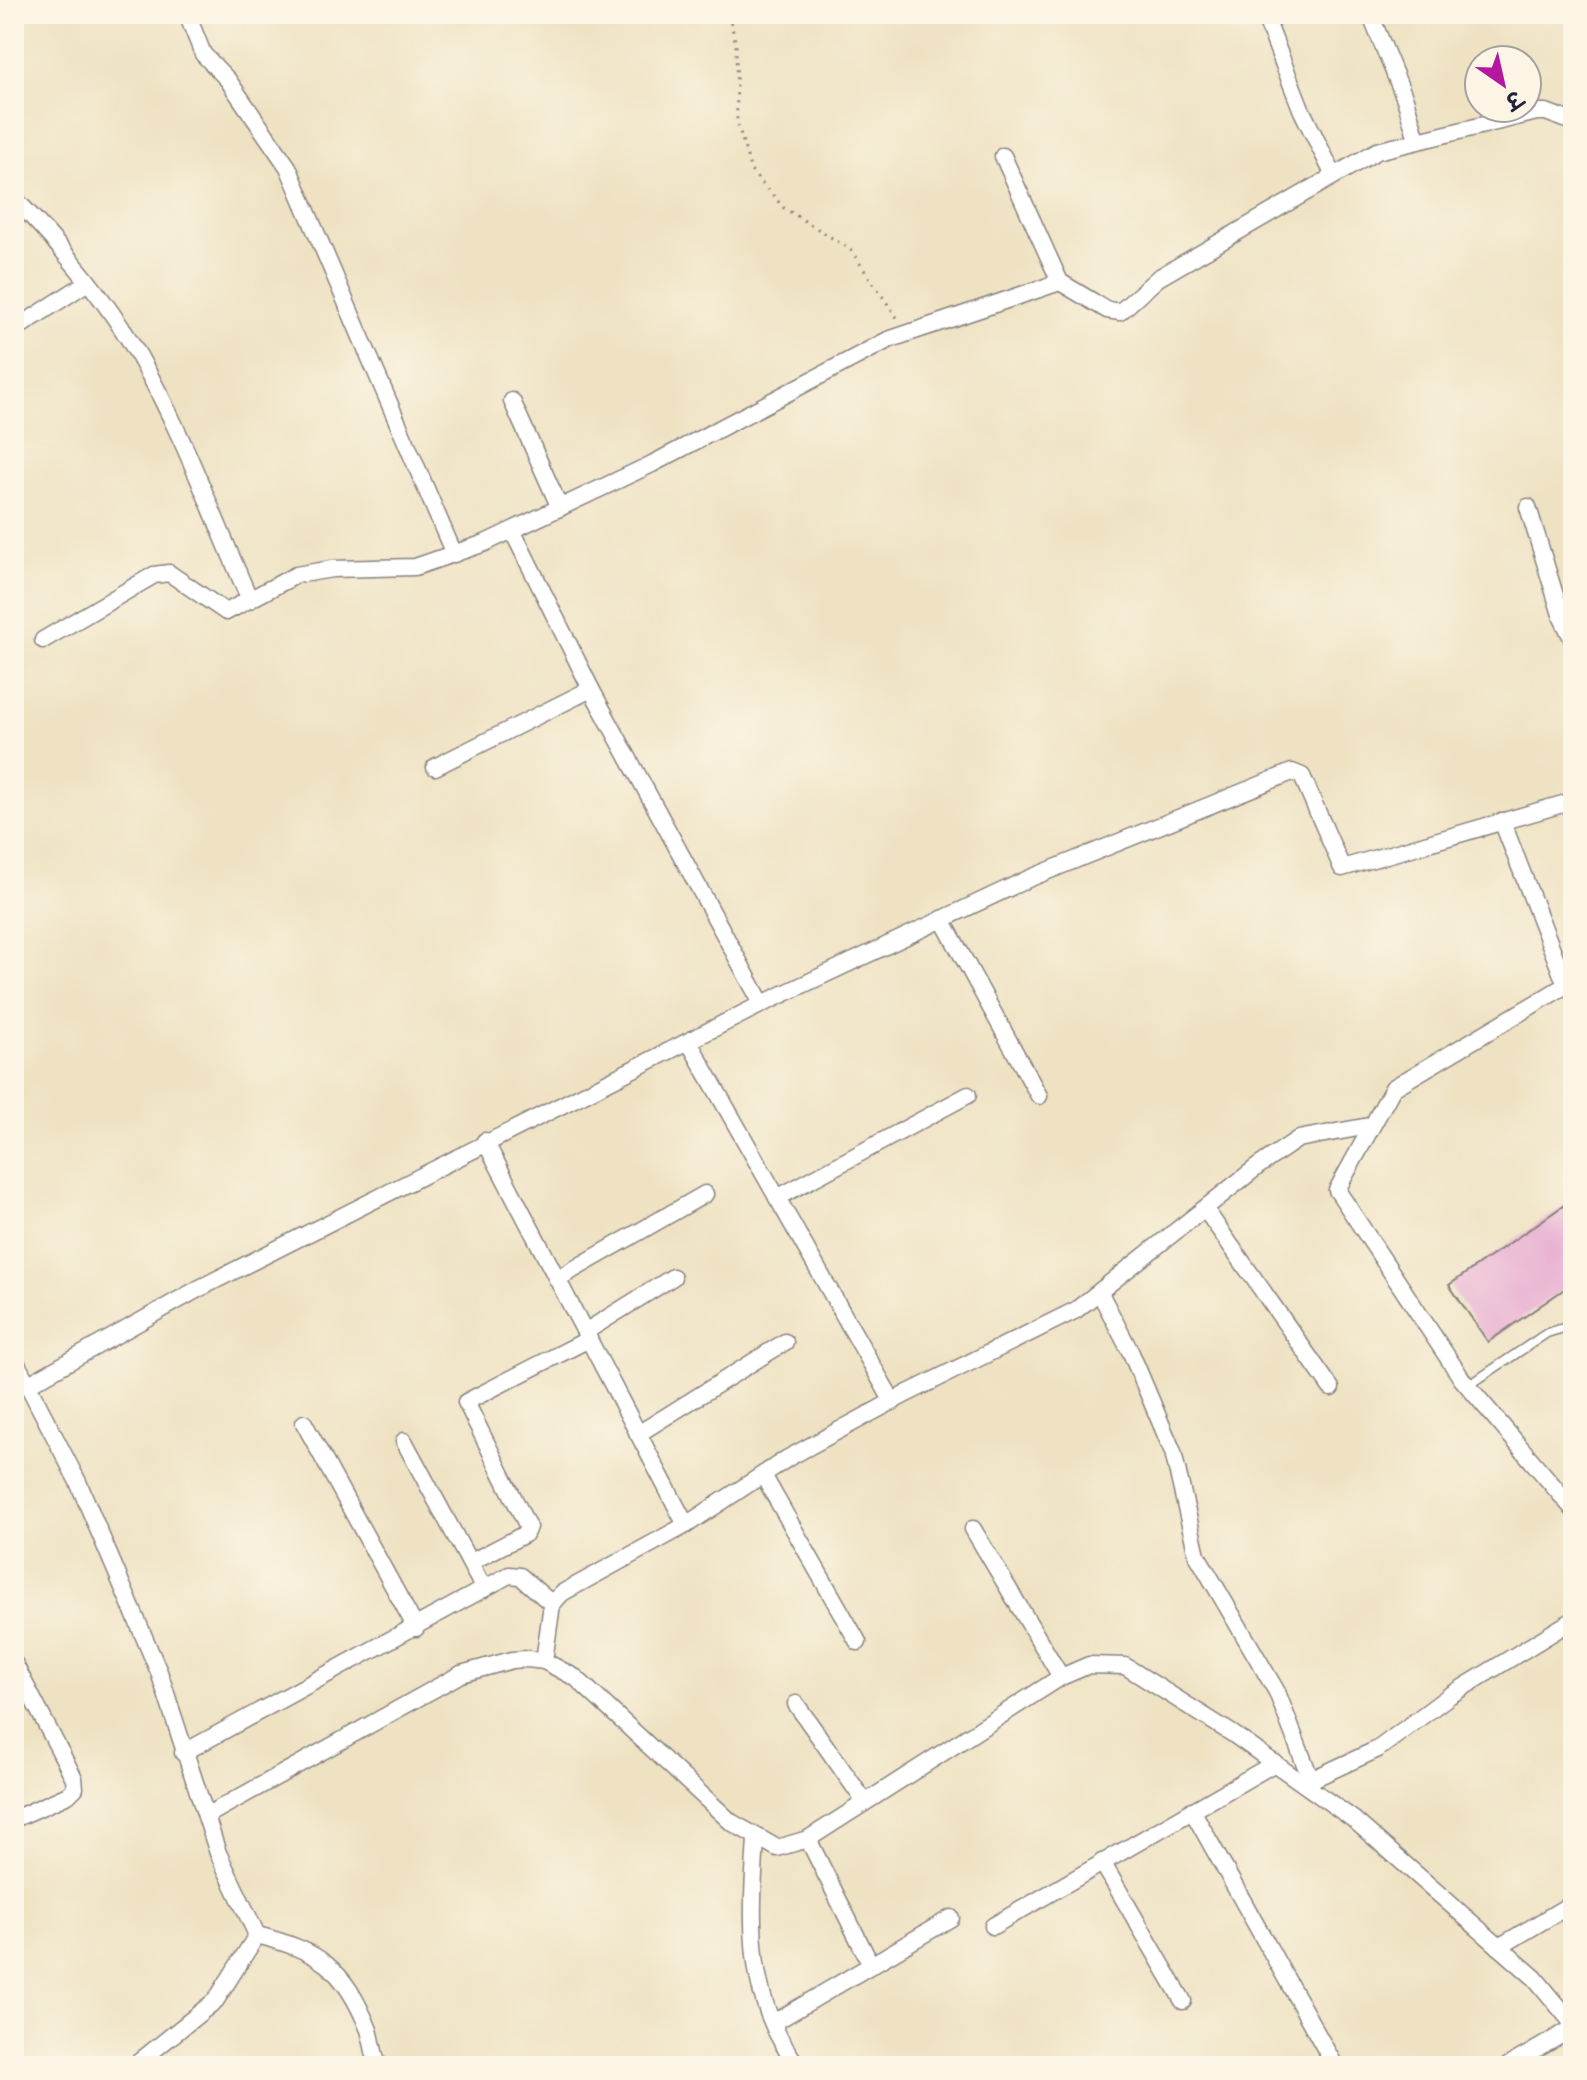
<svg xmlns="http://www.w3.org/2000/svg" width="1587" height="2080" font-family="'Architects Daughter','Playpen Sans Deva',sans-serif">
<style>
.building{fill:#e7add1}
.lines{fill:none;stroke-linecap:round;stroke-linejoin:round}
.service-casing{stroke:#88827e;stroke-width:11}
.minor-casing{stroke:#88827e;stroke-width:19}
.path{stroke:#88827e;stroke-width:3;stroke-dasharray:2 6;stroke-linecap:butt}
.service{stroke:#fff;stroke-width:8}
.minor{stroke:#fff;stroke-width:16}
</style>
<rect width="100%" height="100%" fill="#fcf5e5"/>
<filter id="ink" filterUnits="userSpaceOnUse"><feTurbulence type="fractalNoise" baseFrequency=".0125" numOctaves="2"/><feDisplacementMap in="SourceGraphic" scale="16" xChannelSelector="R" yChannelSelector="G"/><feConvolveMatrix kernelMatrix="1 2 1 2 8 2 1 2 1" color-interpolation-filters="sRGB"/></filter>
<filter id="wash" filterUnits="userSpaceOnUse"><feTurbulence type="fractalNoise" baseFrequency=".006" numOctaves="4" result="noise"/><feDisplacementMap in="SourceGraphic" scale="32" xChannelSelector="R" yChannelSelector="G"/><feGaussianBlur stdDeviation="1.8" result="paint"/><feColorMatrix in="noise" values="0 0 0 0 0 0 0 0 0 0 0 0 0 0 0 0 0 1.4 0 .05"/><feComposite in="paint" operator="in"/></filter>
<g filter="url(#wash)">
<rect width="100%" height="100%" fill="#eee2c2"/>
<g id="blocks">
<path class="building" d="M1573 1199V1283L1488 1342 1449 1285Z"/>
</g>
</g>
<g filter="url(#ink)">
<use href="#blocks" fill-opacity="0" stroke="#88827e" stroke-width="2"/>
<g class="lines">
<g class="service-casing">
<path id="service" d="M1468 1386 1547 1333 1573 1325"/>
</g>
<g class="minor-casing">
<g id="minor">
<path d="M187 14 203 54 228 80 288 167 454 554"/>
<path d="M1264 14 1302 111 1333 174"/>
<path d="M1370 14 1405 99 1417 139"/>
<path d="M1003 156 1060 282"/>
<path d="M14 198C61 246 105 297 139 356 183 433 214 519 250 600"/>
<path d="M14 330 88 282"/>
<path d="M512 401 560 508"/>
<path d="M1528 507 1562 618 1573 640"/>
<path d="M513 532 591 689 762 1004"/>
<path d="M43 640 154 575 169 573 226 612 296 575 332 569 415 567 485 543 652 464 888 340 1060 282 1107 310 1120 312 1158 278 1377 151 1537 112H1546L1573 122"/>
<path d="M435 767 591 689"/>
<path d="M1502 821 1566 985"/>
<path d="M942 919 1039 1096"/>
<path d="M1573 981 1393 1088 1337 1190 1462 1379 1573 1509"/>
<path d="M689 1042 893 1402"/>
<path d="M485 1141 686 1525"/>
<path d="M777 1198 968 1095"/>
<path d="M1205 1209 1331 1388"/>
<path d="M557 1279 705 1194"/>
<path d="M1100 1293 1131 1353 1173 1452 1197 1555 1277 1692 1311 1780"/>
<path d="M585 1332 673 1277"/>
<path d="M14 1358 78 1482 159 1672 218 1853 257 1935C319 1951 344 1967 369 2030 373 2042 373 2055 379 2066"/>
<path d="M29 1384 198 1289 762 1004 1028 879 1292 772 1302 776 1342 868 1573 801"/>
<path d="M304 1423 416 1628"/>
<path d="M638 1434 785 1342"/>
<path d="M404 1441 484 1589"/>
<path d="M763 1475 858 1642"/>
<path d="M973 1529 1061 1677"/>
<path d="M471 1562 525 1534 528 1527 466 1402 589 1339"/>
<path d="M544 1661 552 1604 562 1593 686 1525 788 1458 906 1394 1076 1310 1257 1167 1298 1139 1369 1126"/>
<path d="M14 1663 74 1778 75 1788 68 1795 14 1819"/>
<path d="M796 1704 865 1802"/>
<path d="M183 1753 509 1575 520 1576 552 1604"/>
<path d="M1304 1783 1378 1749 1449 1696 1573 1620"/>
<path d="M1192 1810 1335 2066"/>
<path d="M206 1816 461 1674 512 1660 528 1659 544 1661 576 1678 731 1822 777 1848 808 1839 1061 1677 1089 1665 1125 1666 1233 1734 1353 1819 1535 1978 1573 2024"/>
<path d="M756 1839C751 1919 745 1999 798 2066"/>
<path d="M808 1839 871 1965"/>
<path d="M1102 1862 1183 2001"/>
<path d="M993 1926 1275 1763"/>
<path d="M1499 1947 1573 1903"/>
<path d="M773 2023 951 1918"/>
<path d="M134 2066 216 2000 257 1935"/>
<path d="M1508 2066 1573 2028"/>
</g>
</g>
<path class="path" d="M729 14 736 45 737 121 751 171 784 208 850 249 898 319"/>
<use href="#service" class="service"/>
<use href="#minor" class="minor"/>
</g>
</g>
<rect width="1587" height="2080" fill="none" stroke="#fcf5e5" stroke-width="48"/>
<g transform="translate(1503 84) rotate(146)"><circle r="38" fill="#fcf5e5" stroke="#a5a1a1" stroke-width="2"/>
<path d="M0-6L14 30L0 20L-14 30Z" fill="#b5179e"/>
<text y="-12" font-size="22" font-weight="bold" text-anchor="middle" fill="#22223b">उ</text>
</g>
</svg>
